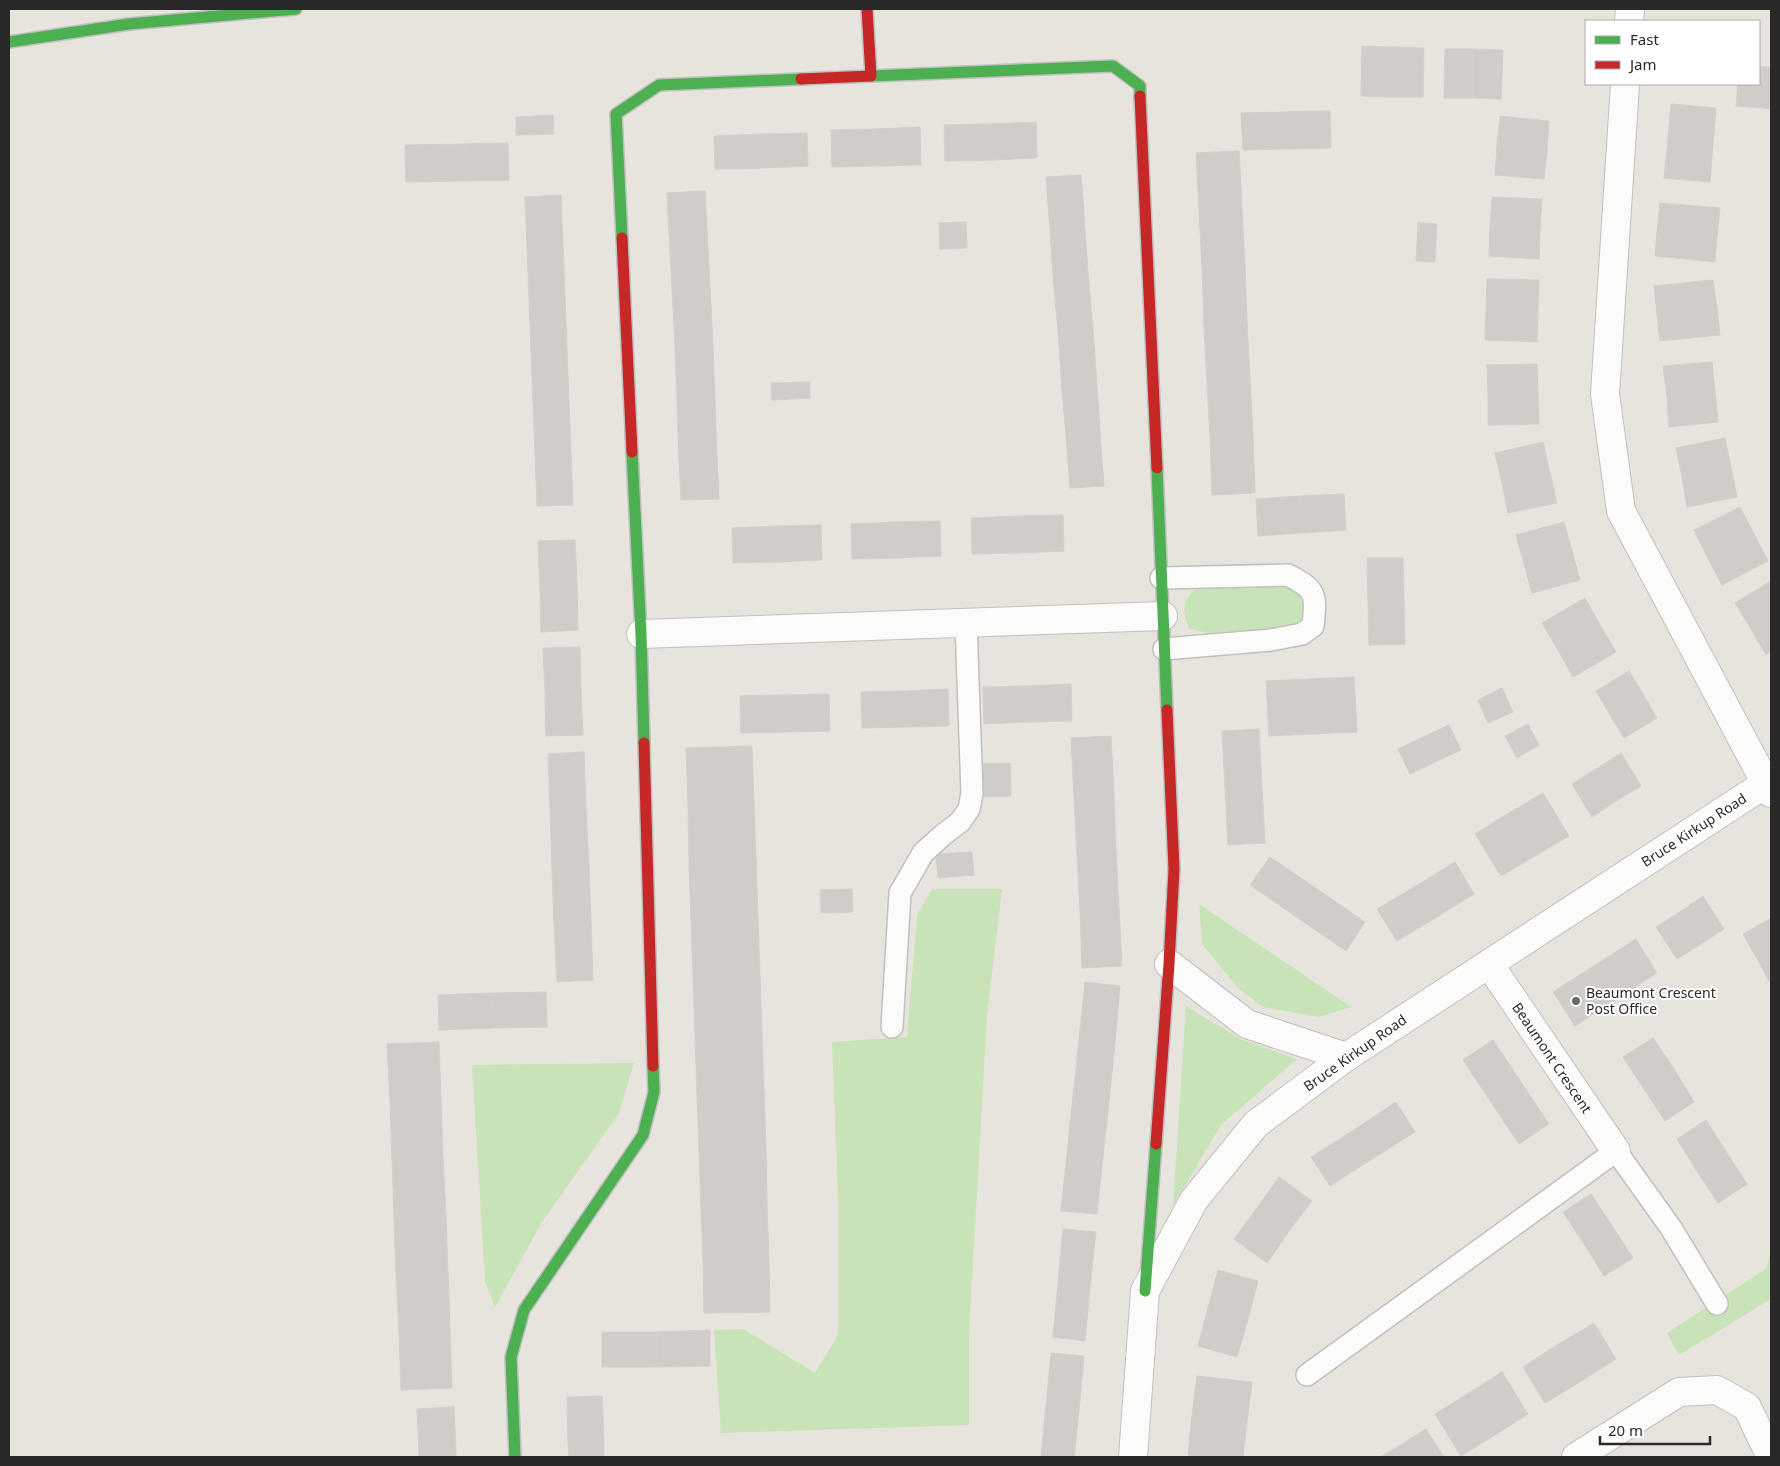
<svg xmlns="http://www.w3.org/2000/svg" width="1780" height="1466" font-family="'Noto Sans',sans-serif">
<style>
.green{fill:#c8e3b7}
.building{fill:#d0cdc9;stroke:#d2cfca}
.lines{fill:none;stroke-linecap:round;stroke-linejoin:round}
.lane-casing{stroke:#c1c0c0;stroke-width:24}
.street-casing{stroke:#c1c0c0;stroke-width:30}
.fast-casing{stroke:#c1c0c0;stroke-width:14}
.jam-casing{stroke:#c1c0c0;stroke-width:14}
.lane{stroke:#fbfbfa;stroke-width:21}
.street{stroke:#fbfbfa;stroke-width:28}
.fast{stroke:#4caf50;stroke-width:11}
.jam{stroke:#c62828;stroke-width:11}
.poi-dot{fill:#6c6a68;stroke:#fff;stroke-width:2}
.labels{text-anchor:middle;stroke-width:4;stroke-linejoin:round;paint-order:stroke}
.street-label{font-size:14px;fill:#292929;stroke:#fff}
.poi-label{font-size:14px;fill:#292929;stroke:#fff;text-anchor:start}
</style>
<rect width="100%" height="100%" fill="#e7e4de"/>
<g class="green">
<path d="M1290 583 1305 592 1307 617 1298 627 1209 633 1189 629C1181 606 1182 601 1200 585Z"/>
<path d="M932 889H1002L987 1015 969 1333V1425L721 1433 714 1330 743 1329 815 1373 838 1335V1196L832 1042 907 1037 917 915Z"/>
<path d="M1199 904 1351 1007 1318 1017 1263 1007 1239 989 1202 944Z"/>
<path d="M1186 1006 1242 1040 1297 1059 1221 1125 1173 1206Z"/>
<path d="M634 1063 619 1113 542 1222 495 1307 485 1281 472 1065Z"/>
<path d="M1771 1252V1299L1679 1355 1667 1333 1766 1269Z"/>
</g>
<g class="building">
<path d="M1362 46 1393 47 1392 97 1361 96Z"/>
<path d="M1393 47 1424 48 1423 97H1392Z"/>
<path d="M1445 49H1473V98H1444Z"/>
<path d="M1473 49 1503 50 1501 99 1473 98Z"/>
<path d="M1759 66 1767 67 1764 108 1736 106 1738 84H1759Z"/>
<path d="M1767 67H1771V109L1764 108Z"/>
<path d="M1671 104 1716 108 1712 156 1667 152Z"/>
<path d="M1330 111 1331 148 1287 149 1286 112Z"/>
<path d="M1286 112 1287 149 1243 150 1241 113Z"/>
<path d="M553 115 554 134 516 135V117Z"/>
<path d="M1500 116 1549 121 1547 150 1497 146Z"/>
<path d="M1036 122 1037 158 991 160 989 124Z"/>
<path d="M989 124 991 160 945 161 944 125Z"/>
<path d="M920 127 921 165 876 166 875 129Z"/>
<path d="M875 129 876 166 832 167 831 130Z"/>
<path d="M807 133 808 166 762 168 761 134Z"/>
<path d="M761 134 762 168 715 169 714 136Z"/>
<path d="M508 143 509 180 466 181V144Z"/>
<path d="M466 144V181L406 182 405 145Z"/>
<path d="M1497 146 1547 150 1544 179 1495 175Z"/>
<path d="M1239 151 1242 208 1199 210 1196 153Z"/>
<path d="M1667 152 1712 156 1710 182 1664 178Z"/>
<path d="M1081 175 1084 214 1049 217 1046 177Z"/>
<path d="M705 191 707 229 669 231 667 193Z"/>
<path d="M561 195 563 247 527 248 525 197Z"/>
<path d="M1492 197 1542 199 1540 229 1490 226Z"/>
<path d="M1660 203 1720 208 1717 237 1657 232Z"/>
<path d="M1242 208 1245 265 1202 267 1199 210Z"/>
<path d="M1084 214 1088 272 1053 275 1049 217Z"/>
<path d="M966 222 967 248 940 249 939 223Z"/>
<path d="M1418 223 1437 224 1435 262 1416 261Z"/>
<path d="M1490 226 1540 229 1539 259 1489 256Z"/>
<path d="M707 229 710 287 672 289 669 231Z"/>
<path d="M1657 232 1717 237 1715 262 1655 256Z"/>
<path d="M563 247 565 298 529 300 527 248Z"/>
<path d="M1245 265 1247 322 1204 324 1202 267Z"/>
<path d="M1088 272 1093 329 1058 332 1053 275Z"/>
<path d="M1487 279 1539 280 1538 311 1486 309Z"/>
<path d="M1713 280 1717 308 1657 315 1654 286Z"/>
<path d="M710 287 713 345 675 347 672 289Z"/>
<path d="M565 298 567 350 531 351 529 300Z"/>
<path d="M1717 308 1720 335 1660 341 1657 315Z"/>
<path d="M1486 309 1538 311 1537 342 1485 340Z"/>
<path d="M1247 322 1250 379 1207 381 1204 324Z"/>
<path d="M1093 329 1097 387 1062 390 1058 332Z"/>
<path d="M713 345 715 401 677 402 675 347Z"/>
<path d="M567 350 569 401 533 403 531 351Z"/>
<path d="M1712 362 1715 392 1667 397 1663 366Z"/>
<path d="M1537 364 1538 394 1488 395 1487 365Z"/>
<path d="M1250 379 1253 436 1210 438 1207 381Z"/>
<path d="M810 382V398L772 400 771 383Z"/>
<path d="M1097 387 1101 445 1067 447 1062 390Z"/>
<path d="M1715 392 1718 422 1669 427 1667 397Z"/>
<path d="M1538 394 1539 424 1488 425V395Z"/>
<path d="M569 401 571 453 535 454 533 403Z"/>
<path d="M715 401 717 457 679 459 677 402Z"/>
<path d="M1253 436 1255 493 1212 495 1210 438Z"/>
<path d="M1725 438 1731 467 1682 477 1676 448Z"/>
<path d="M1543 442 1550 473 1502 483 1495 453Z"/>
<path d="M1101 445 1104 486 1070 488 1067 447Z"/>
<path d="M571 453 573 505 537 506 535 454Z"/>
<path d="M717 457 719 499 681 500 679 459Z"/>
<path d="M1731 467 1737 497 1687 507 1682 477Z"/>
<path d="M1550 473 1557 503 1508 513 1502 483Z"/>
<path d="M1344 494 1346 530 1303 533 1300 496Z"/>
<path d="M1300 496 1303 533 1258 536 1256 499Z"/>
<path d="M1740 507 1754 534 1708 558 1694 530Z"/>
<path d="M1063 515 1064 551 1018 553 1017 516Z"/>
<path d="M1017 516 1018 553 972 554 971 518Z"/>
<path d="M940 521 941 556 897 558 895 522Z"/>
<path d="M895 522 897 558 852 559 851 524Z"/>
<path d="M1564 522 1572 551 1524 564 1516 535Z"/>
<path d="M821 525 822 560 777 562 776 526Z"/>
<path d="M776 526 777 562 733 563 732 528Z"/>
<path d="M1754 534 1768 561 1722 585 1708 558Z"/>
<path d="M575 540 577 585 540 587 538 541Z"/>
<path d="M1572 551 1580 580 1532 593 1524 564Z"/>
<path d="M1367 558H1403L1404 601 1368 602Z"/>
<path d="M1771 581V616L1751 629 1735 603Z"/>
<path d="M577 585 578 630 541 632 540 587Z"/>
<path d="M1585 598 1600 625 1558 650 1542 623Z"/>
<path d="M1404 601 1405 644 1369 645 1368 602Z"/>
<path d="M1771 616V652L1766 655 1751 629Z"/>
<path d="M1600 625 1616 652 1573 677 1558 650Z"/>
<path d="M580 647 581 691 545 692 543 648Z"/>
<path d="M1629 671 1643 694 1610 715 1596 691Z"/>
<path d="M1354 677 1357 732 1313 734 1311 679Z"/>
<path d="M1311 679 1313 734 1269 736 1266 681Z"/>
<path d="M1071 684 1072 721 1028 722 1027 686Z"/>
<path d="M1027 686 1028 722 984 724 983 687Z"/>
<path d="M1502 688 1513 712 1488 723 1478 700Z"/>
<path d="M948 689 949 726 906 727 904 691Z"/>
<path d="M581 691 583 735 546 736 545 692Z"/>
<path d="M904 691 906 727 862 728 861 692Z"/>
<path d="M829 694 830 731 786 732 785 695Z"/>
<path d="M1643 694 1657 718 1624 738 1610 715Z"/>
<path d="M785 695 786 732 741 733 740 696Z"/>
<path d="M1528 724 1539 745 1517 758 1505 736Z"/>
<path d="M1449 725 1461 750 1410 774 1398 749Z"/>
<path d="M1259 729 1262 786 1225 788 1222 731Z"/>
<path d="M1111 736 1114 793 1074 796 1071 738Z"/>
<path d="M752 746 754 803 688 805 686 748Z"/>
<path d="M584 752 586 809 550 811 548 754Z"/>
<path d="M1621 753 1641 786 1616 801 1596 769Z"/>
<path d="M1010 763 1011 796 980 797 978 764Z"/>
<path d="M1596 769 1616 801 1592 817 1572 784Z"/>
<path d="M1262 786 1265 843 1228 845 1225 788Z"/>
<path d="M1114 793 1116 851 1077 853 1074 796Z"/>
<path d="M1543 793 1569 836 1535 856 1509 813Z"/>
<path d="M754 803 756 860 689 862 688 805Z"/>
<path d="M586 809 589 866 552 868 550 811Z"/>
<path d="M1509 813 1535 856 1501 876 1475 834Z"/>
<path d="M1116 851 1119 908 1080 911 1077 853Z"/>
<path d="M972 852 974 875 938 878 936 854Z"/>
<path d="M1270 857 1317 889 1298 918 1250 885Z"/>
<path d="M756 860 758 918 691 920 689 862Z"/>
<path d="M1455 862 1474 894 1435 918 1416 886Z"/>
<path d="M589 866 591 923 554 925 552 868Z"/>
<path d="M1416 886 1435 918 1397 941 1377 909Z"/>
<path d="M852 889 853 912 821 913 820 890Z"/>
<path d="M1317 889 1365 922 1346 951 1298 918Z"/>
<path d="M1703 896 1724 929 1701 944 1680 912Z"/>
<path d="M1119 908 1122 966 1082 968 1080 911Z"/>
<path d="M1680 912 1701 944 1677 959 1656 927Z"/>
<path d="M758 918 760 975 693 977 691 920Z"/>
<path d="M1771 918V949L1756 957 1743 934Z"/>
<path d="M591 923 593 980 557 982 554 925Z"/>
<path d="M1636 939 1657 973 1575 1026 1553 992Z"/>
<path d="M1771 949V980L1769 981 1756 957Z"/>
<path d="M760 975 762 1033 695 1035 693 977Z"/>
<path d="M1085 982 1120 986 1115 1043 1079 1040Z"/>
<path d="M546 992 547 1027 493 1028 492 993Z"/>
<path d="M492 993 493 1028 439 1030 438 995Z"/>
<path d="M762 1033 764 1090 697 1093 695 1035Z"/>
<path d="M1653 1038 1674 1069 1644 1089 1623 1057Z"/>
<path d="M1079 1040 1115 1043 1109 1101 1073 1097Z"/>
<path d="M1493 1040 1521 1082 1491 1102 1463 1060Z"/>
<path d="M439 1042 441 1099 390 1102 387 1044Z"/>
<path d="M1674 1069 1694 1102 1665 1121 1644 1089Z"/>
<path d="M1521 1082 1549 1124 1519 1144 1491 1102Z"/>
<path d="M764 1090 766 1148 699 1150 697 1093Z"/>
<path d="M1073 1097 1109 1101 1103 1157 1067 1154Z"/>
<path d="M441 1099 443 1157 392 1159 390 1102Z"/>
<path d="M1396 1102 1415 1132 1372 1159 1354 1130Z"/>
<path d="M1706 1120 1727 1153 1697 1171 1677 1139Z"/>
<path d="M1354 1130 1372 1159 1330 1186 1311 1157Z"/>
<path d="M766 1148 767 1205 701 1207 699 1150Z"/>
<path d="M1727 1153 1747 1184 1718 1203 1697 1171Z"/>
<path d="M1067 1154 1103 1157 1097 1214 1061 1211Z"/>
<path d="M443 1157 446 1215 394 1217 392 1159Z"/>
<path d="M1279 1177 1312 1201 1289 1231 1257 1208Z"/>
<path d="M1591 1194 1612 1226 1584 1244 1563 1212Z"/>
<path d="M767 1205 769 1259 703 1261 701 1207Z"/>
<path d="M1257 1208 1289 1231 1267 1263 1234 1239Z"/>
<path d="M446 1215 448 1272 396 1275 394 1217Z"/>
<path d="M1612 1226 1633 1258 1604 1276 1584 1244Z"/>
<path d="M1063 1229 1096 1232 1090 1287 1058 1283Z"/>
<path d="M769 1259 770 1312 704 1313 703 1261Z"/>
<path d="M1218 1270 1258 1281 1248 1319 1208 1308Z"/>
<path d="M448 1272 450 1330 399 1332 396 1275Z"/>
<path d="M1058 1283 1090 1287 1085 1341 1053 1337Z"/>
<path d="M1208 1308 1248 1319 1237 1357 1198 1346Z"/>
<path d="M1594 1323 1616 1359 1575 1385 1552 1348Z"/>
<path d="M450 1330 452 1388 401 1390 399 1332Z"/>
<path d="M710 1330V1366L656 1367V1332Z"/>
<rect x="602" y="1332" width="54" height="35"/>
<path d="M1552 1348 1575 1385 1545 1403 1523 1367Z"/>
<path d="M1051 1353 1084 1356 1079 1410 1046 1407Z"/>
<path d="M1502 1372 1528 1414 1495 1435 1469 1393Z"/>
<path d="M1197 1376 1252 1382 1247 1422 1192 1415Z"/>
<path d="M1469 1393 1495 1435 1461 1456 1435 1414Z"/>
<path d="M602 1396 604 1440 568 1441 567 1397Z"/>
<path d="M454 1407 456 1452 419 1453 417 1409Z"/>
<path d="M1046 1407 1079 1410 1074 1457H1041Z"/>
<path d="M1192 1415 1247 1422 1243 1457H1207L1188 1455Z"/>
<path d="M1426 1429 1444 1457H1399L1394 1449Z"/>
<path d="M604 1440V1457H569L568 1441Z"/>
<path d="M1394 1449 1399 1457H1380Z"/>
<path d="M456 1452V1457H419V1453Z"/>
</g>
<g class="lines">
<g class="lane-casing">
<g id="lane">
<path d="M1161 578 1288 575C1318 590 1316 596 1313 626L1302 634 1271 640 1164 649"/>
<path d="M892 1027 900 893 923 853 944 834 960 822 969 809 972 793 966 623"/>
<path d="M1307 1375 1616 1151 1671 1228 1717 1304"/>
</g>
</g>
<g class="street-casing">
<g id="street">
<path d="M1629 21 1630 9"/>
<path d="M1625 84 1605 394 1621 511 1771 793"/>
<path d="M641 634 1163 616"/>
<path d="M1169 964 1247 1024 1346 1057"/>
<path d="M1489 964 1616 1151"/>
<path d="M1133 1457 1145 1291 1194 1200 1256 1124 1346 1057 1765 784"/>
<path d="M1576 1457 1679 1392 1717 1390 1747 1407 1771 1457"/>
</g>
</g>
<g class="fast-casing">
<g id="fast">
<path d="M9 42 129 24 296 9"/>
<path d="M871 76 1113 66 1140 86V96"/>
<path d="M622 238 616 114 659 85 801 79"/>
<path d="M632 452 641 634 644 743"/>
<path d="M1157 468 1167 710"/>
<path d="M1145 1291 1156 1144"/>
<path d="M515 1457 511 1357 524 1310 643 1135 654 1092 653 1066"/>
</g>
</g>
<g class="jam-casing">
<g id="jam">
<path d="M801 79 871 76 867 9"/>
<path d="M1140 96 1157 468"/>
<path d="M622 238 632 452"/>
<path d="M644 743 653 1066"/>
<path d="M1156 1144 1169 964 1174 869 1167 710"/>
</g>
</g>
<use href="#lane" class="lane"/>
<use href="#street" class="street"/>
<use href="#fast" class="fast"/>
<use href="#jam" class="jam"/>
</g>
<circle class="poi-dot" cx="1576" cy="1001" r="5"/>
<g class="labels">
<g class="street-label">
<text transform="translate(1694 830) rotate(-33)" y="5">Bruce Kirkup Road</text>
<text transform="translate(1355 1053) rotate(-35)" y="5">Bruce Kirkup Road</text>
<text transform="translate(1552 1058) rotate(56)" y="5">Beaumont Crescent</text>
</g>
<g class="poi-label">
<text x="1586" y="998">Beaumont Crescent<tspan x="1586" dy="16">Post Office</tspan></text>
</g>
</g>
<rect width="1780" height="1466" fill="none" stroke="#292929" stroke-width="20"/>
<rect x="1585" y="20" width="175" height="65" fill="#ffffff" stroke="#a9a9a9"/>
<rect x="1595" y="36" width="25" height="8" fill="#4caf50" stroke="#a9a9a9"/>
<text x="1630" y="45" font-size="15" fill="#292929">Fast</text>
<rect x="1595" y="61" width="25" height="8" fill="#c62828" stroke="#a9a9a9"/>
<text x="1630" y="70" font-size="15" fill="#292929">Jam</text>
<path d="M1600 1436v8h110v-8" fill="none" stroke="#292929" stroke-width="2.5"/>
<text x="1608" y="1436" font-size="15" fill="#292929" stroke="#ffffff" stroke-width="4" paint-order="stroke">20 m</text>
</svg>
